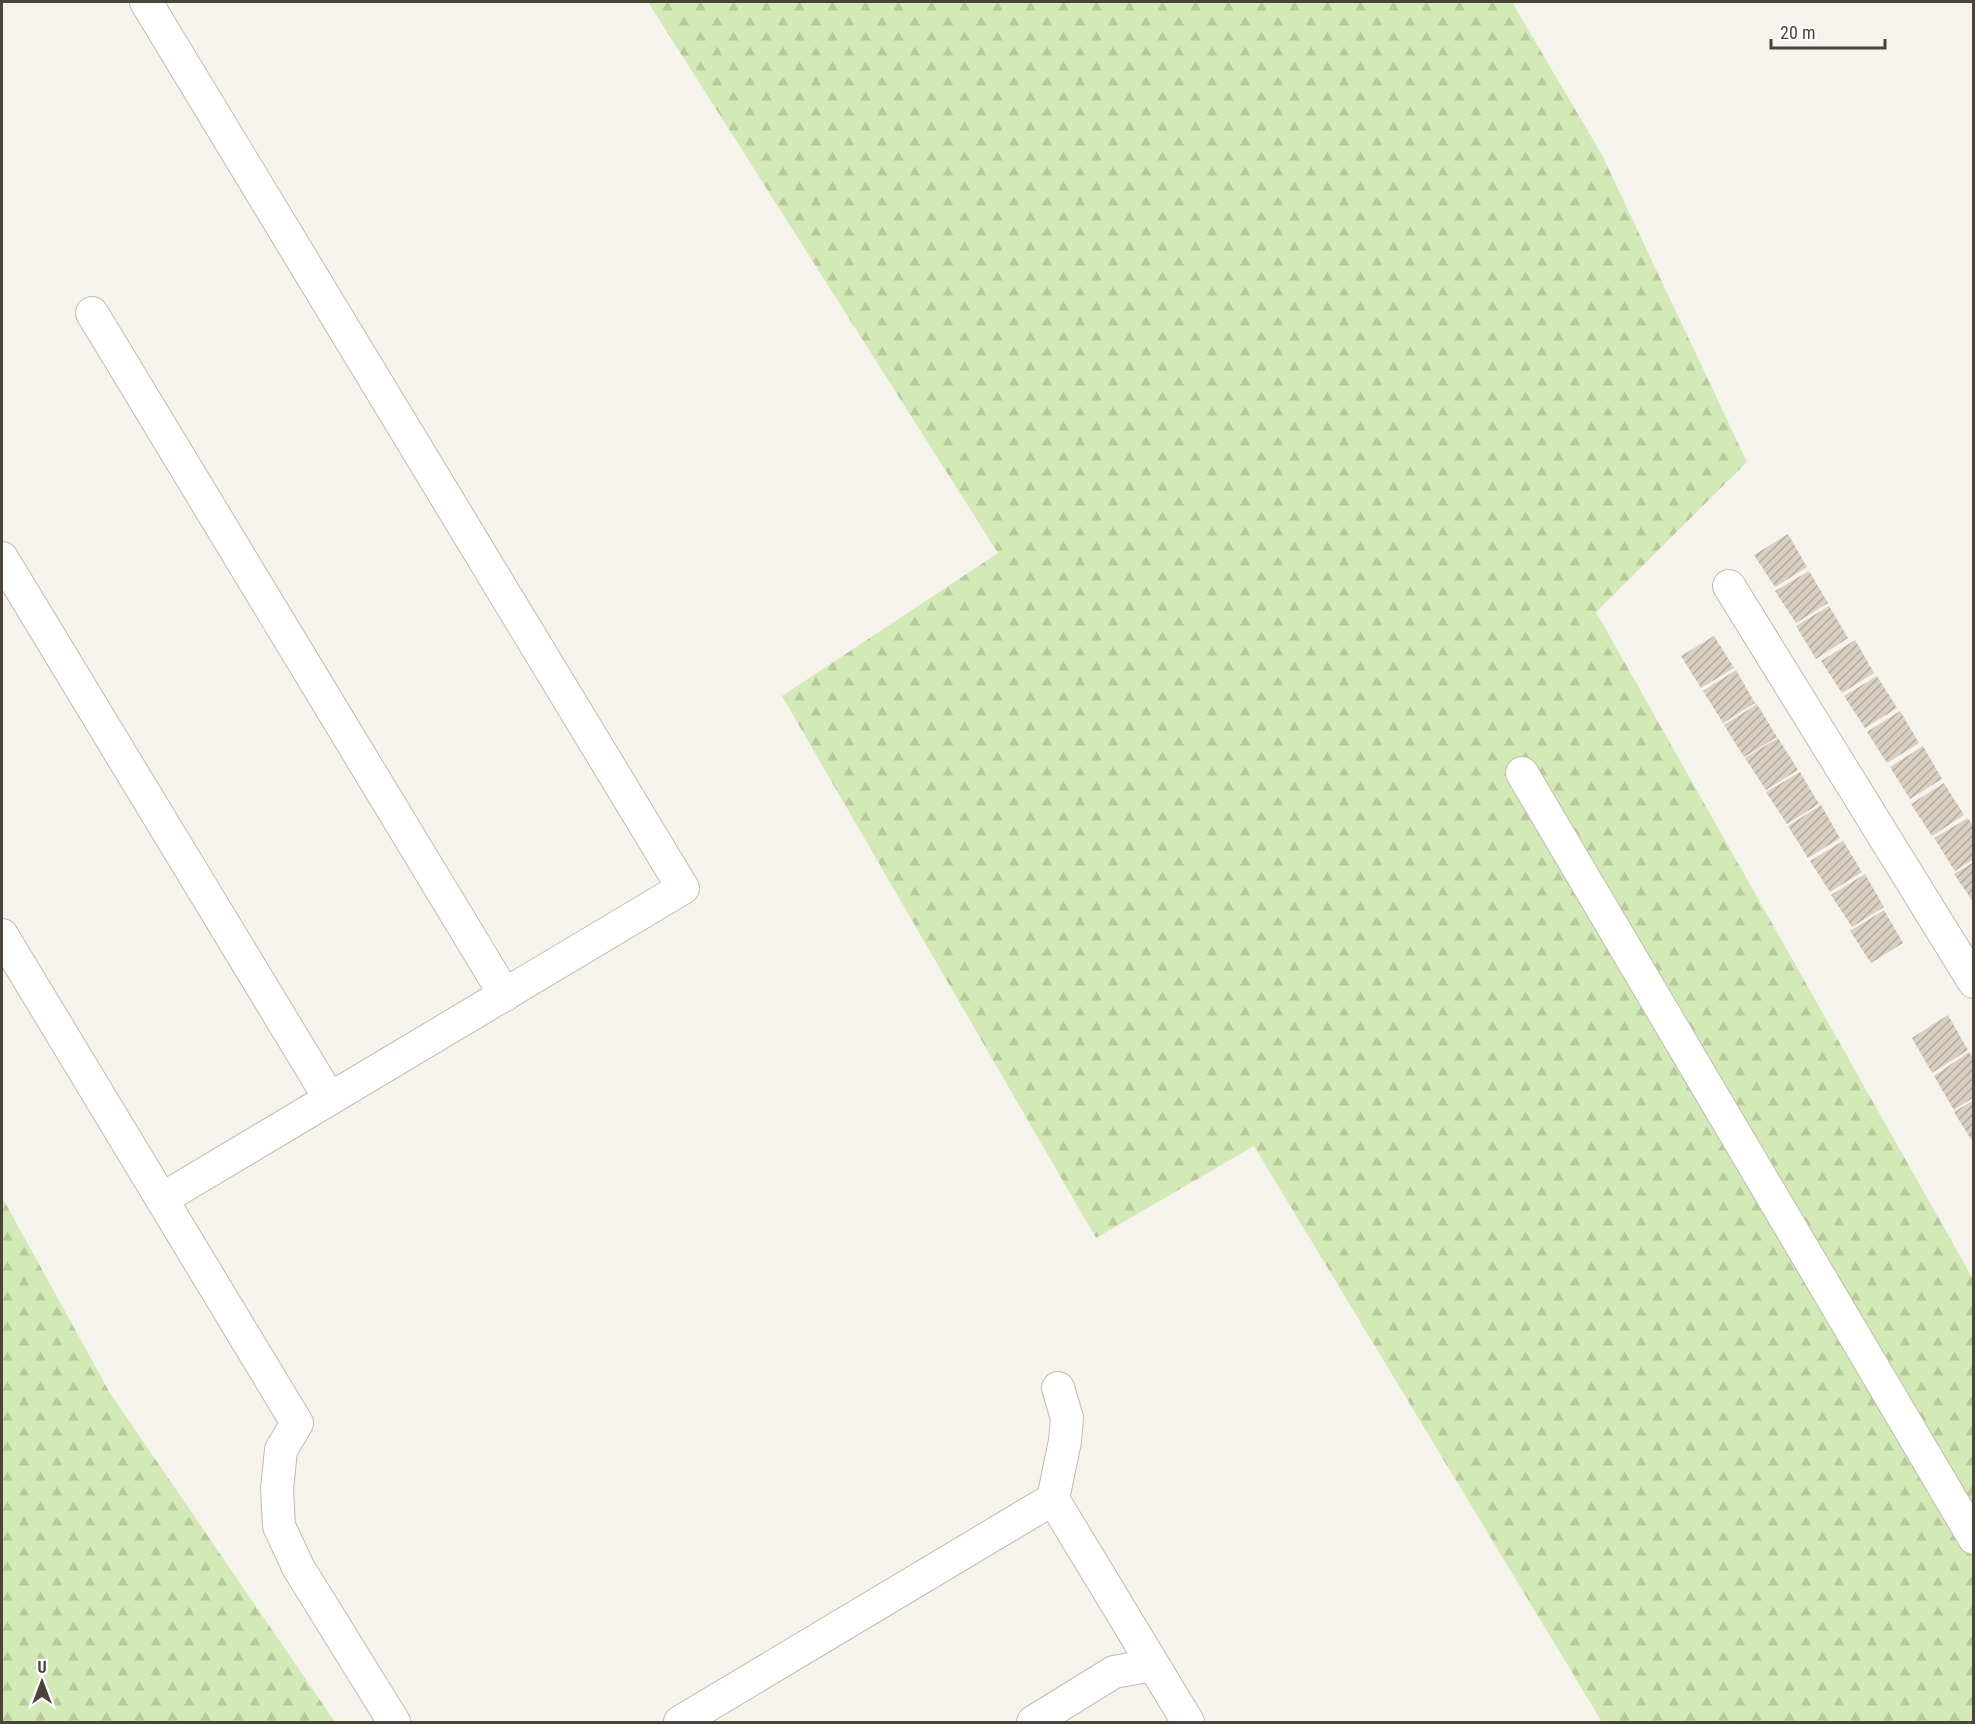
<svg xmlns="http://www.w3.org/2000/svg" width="1975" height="1724" font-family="'Roboto Condensed',sans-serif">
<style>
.forest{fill:url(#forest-firs)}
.building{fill:url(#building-hatch)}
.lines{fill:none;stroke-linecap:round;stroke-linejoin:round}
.street-casing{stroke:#c2bbae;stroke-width:34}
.street{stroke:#fff;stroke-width:32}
</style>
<defs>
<pattern id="forest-firs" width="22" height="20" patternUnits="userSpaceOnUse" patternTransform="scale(1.5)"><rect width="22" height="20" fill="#d2eab5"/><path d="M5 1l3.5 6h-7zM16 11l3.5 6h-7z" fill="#b6ca9c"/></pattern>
<pattern id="building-hatch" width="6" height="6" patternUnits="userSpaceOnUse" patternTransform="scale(1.5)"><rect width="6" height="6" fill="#d8cfc1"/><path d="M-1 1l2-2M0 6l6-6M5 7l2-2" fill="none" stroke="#b1aa9e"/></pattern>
</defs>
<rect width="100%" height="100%" fill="#f6f3ec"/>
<g class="forest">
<path d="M648 2H1512L1602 155 1747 462 1596 612 1973 1279V1722H1602L1254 1146 1096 1238 782 696 998 553Z"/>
<path d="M2 1197 110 1393 335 1722H2Z"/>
</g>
<g class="building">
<path d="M1788 534 1807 567 1775 587 1754 555Z"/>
<path d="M1809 571 1828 603 1796 623 1775 591Z"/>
<path d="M1829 606 1848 638 1816 659 1796 626Z"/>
<path d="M1714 636 1734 668 1701 688 1681 656Z"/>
<path d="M1855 640 1874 673 1842 693 1821 661Z"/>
<path d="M1736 670 1755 703 1723 723 1703 691Z"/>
<path d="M1877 676 1897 708 1865 728 1844 696Z"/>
<path d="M1757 704 1777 737 1744 757 1724 725Z"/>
<path d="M1900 711 1919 743 1887 763 1867 732Z"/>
<path d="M1778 738 1798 770 1766 790 1745 758Z"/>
<path d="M1923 746 1942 779 1910 799 1890 767Z"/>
<path d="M1800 772 1819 804 1787 824 1766 792Z"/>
<path d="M1944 783 1964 815 1932 836 1911 804Z"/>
<path d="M1821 805 1840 838 1808 858 1788 826Z"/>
<path d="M1968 818 1974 828V859L1955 871 1934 838Z"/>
<path d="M1843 841 1862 872 1830 892 1810 861Z"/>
<path d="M1974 862V903L1954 874Z"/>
<path d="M1865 874 1884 907 1852 927 1831 895Z"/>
<path d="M1884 910 1903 943 1871 963 1850 931Z"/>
<path d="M1948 1015 1968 1050 1932 1073 1912 1038Z"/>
<path d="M1969 1052 1974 1059V1097L1954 1110 1934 1076Z"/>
<path d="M1974 1100V1144L1954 1112Z"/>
</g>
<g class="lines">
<g class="street-casing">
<g id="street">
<path d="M146 2 683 888 162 1199"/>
<path d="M92 313 505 995"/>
<path d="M2 558 330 1099"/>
<path d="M1729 586 1974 982"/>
<path d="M1522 773 1974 1538"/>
<path d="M2 935 297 1423 281 1450 277 1489 279 1526 298 1567 394 1722"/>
<path d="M1058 1388 1067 1418 1065 1441 1053 1499 1188 1722"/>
<path d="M680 1722 1053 1499"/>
<path d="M1033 1722 1114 1672 1153 1665"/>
</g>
</g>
<use href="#street" class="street"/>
</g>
<rect width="1975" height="1724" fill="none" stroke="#4b4439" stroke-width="6"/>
<g transform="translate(42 1682)" stroke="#ffffff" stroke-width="4.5" paint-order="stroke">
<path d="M0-4.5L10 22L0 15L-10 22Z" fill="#4b4439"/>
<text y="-9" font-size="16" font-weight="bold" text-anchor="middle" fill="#4b4439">U</text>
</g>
<path d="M1771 39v9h114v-9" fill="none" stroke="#4b4439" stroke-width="3"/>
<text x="1780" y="39" font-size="18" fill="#4b4439" stroke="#ffffff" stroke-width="4.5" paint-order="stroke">20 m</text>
</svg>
